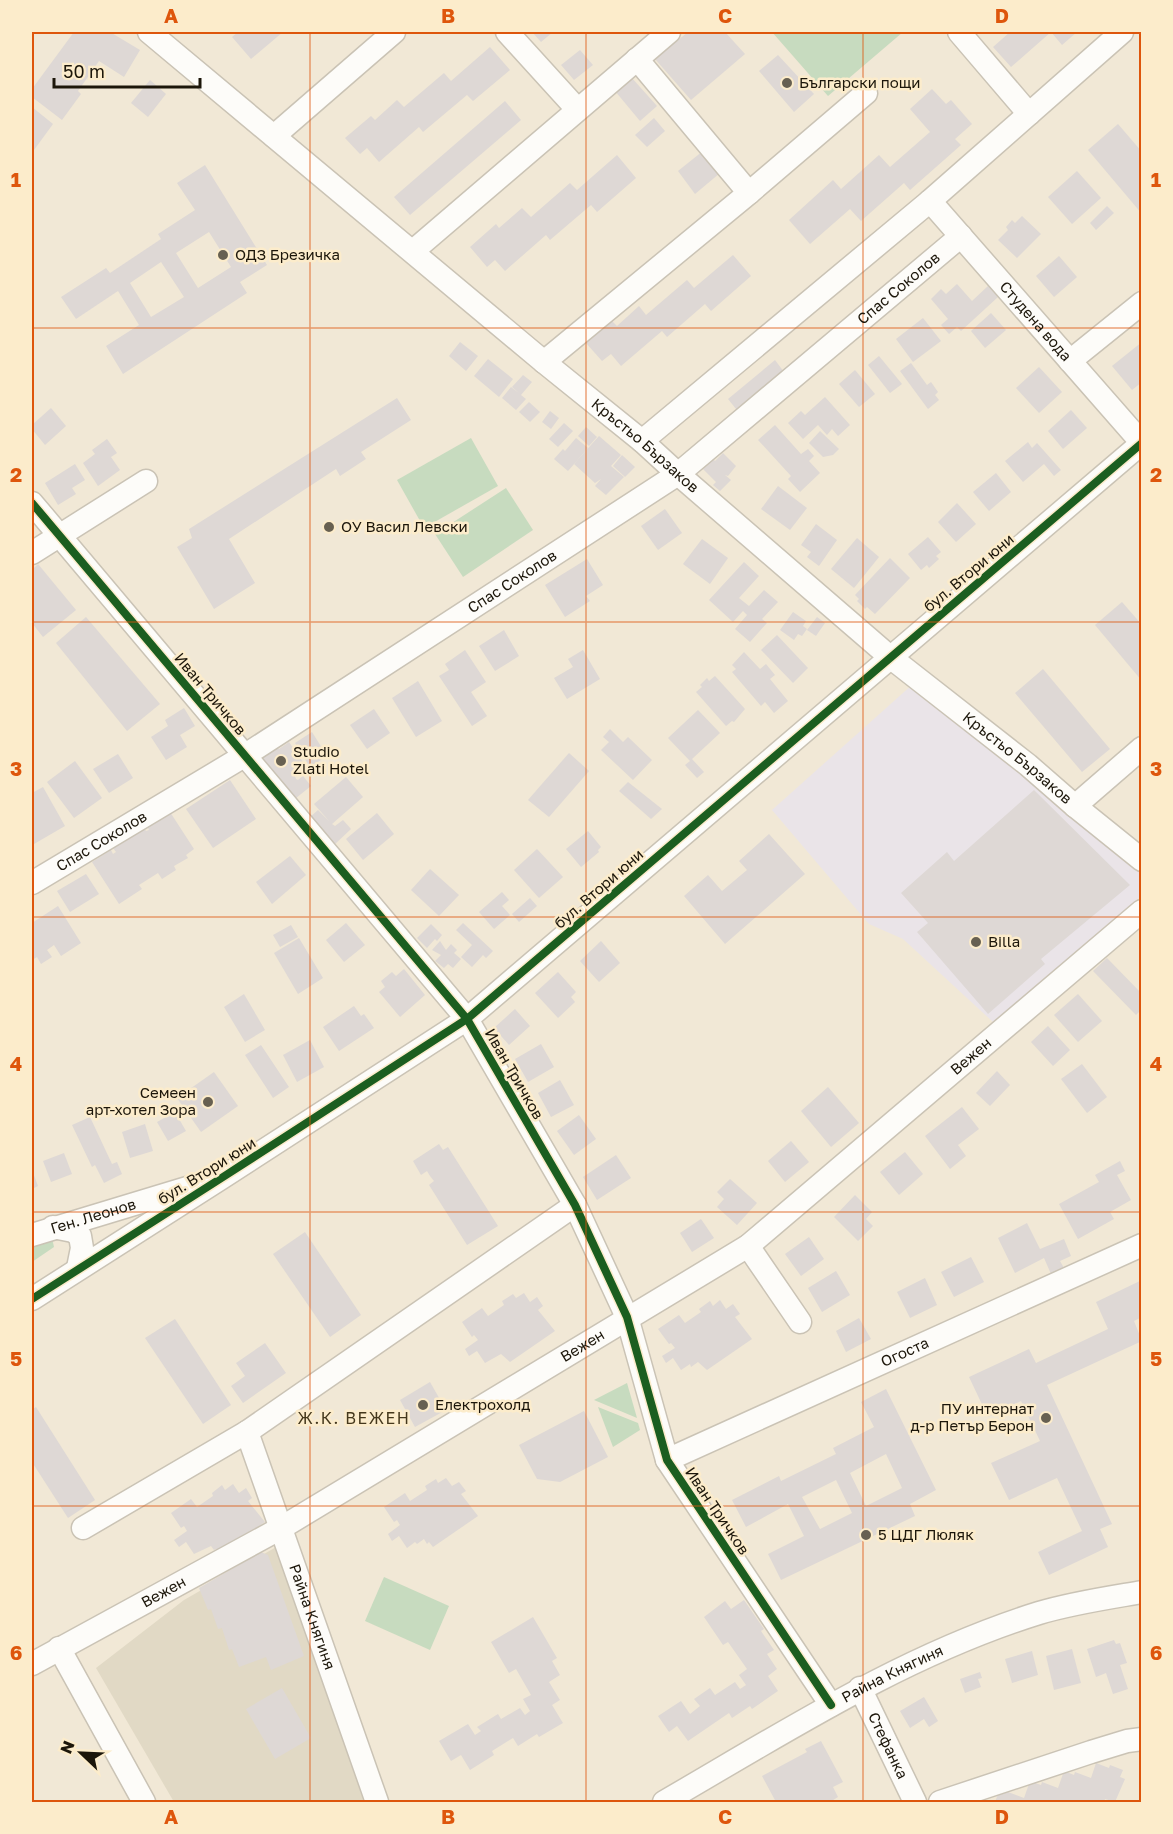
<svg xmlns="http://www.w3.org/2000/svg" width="1173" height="1834" font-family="'Golos Text',sans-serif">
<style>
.commercial{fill:#eae4e8}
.medical{fill:#e1d9c5}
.green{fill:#c7dbbf}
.building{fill:#ded8d5;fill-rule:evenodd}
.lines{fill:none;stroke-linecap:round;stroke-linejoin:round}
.minor-casing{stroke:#cac3b5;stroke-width:25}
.minor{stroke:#fdfcf9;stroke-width:22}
.cycleway-casing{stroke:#fceccb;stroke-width:11}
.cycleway{stroke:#1b5e20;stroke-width:8}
.grid{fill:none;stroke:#de560c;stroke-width:1.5;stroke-opacity:0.55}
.poi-dot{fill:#676051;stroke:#fceccb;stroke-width:2}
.labels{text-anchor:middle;stroke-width:5;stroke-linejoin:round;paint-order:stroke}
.poi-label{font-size:15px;fill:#1c160a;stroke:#fceccb;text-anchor:start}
.street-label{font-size:15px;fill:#1c160a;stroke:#fceccb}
.neighbourhood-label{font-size:16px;letter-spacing:1.5px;fill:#45381c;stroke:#fceccb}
.neatline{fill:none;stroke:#de560c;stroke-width:2}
.grid-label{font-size:20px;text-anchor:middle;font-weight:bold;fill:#de560c}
</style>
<rect width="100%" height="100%" fill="#f1e8d6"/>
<path class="commercial" d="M913 684 1141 871V896L993 1022 903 939 869 924 772 810Z"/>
<path class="medical" d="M278 1546 364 1802H174L96 1668 184 1600Z"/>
<g class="green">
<path d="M772 32H903L828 96Z"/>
<path d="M471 438 498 486 424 528 397 480Z"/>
<path d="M506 488 533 530 463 577 435 534Z"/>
<path d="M52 1238 54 1247 32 1262V1245Z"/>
<path d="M627 1383 637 1418 594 1400Z"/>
<path d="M598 1407 638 1423 640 1430 613 1447Z"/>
<path d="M384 1577 449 1606 430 1650 365 1621Z"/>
</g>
<g class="building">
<path d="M74 32H110L140 50 124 77 99 61 78 91 81 94 62 120 32 97V89Z"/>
<path d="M238 32H283L251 59 232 37Z"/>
<path d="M532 32H553L541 42Z"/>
<path d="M688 32H725L745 54 691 100 655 59Z"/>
<path d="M1010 32H1077L1062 45 1051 32 1011 67 993 47Z"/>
<path d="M490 47 510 70 473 101 467 95 423 132 419 127 379 162 367 148 360 154 345 138 371 116 375 120 397 100 404 107 444 73 451 81Z"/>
<path d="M580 50 593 65 574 80 561 65Z"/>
<path d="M778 55 814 94 794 112 759 71Z"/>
<path d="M631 77 657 106 640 121 615 91Z"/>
<path d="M150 80 166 94 148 117 131 103Z"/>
<path d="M932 89 946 104 951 100 972 124 955 139 961 145 910 190 904 183 861 221 850 209 810 244 789 220 833 180 841 189 879 155 890 167 930 132 910 109Z"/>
<path d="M505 101 521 120 410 215 394 197Z"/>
<path d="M32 107 53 124 34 150 32 148Z"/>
<path d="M654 118 665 131 647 147 635 135Z"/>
<path d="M1118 124 1142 152V214L1088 150Z"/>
<path d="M703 151 720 173 695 194 678 171Z"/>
<path d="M617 155 636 178 597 212 591 205 550 240 546 235 505 271 495 260 487 267 470 247 496 224 499 228 522 208 531 217 570 183 577 190Z"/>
<path d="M205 165 267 265 240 282 247 293 123 374 106 346 139 325 118 291 76 319 61 297 106 268 110 273 161 239 158 234 195 210 177 183ZM209 232 231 267 198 288 176 253ZM161 262 184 297 151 317 130 283Z"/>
<path d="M1077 171 1101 198 1072 224 1048 197Z"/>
<path d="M1107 206 1114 213 1096 230 1090 223Z"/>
<path d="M1022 216 1041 234 1017 258 998 240 1008 230 1006 227 1012 220 1015 223Z"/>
<path d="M733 255 751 276 711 311 705 304 667 337 662 331 621 366 611 354 602 361 586 343 612 321 617 326 639 306 646 315 687 280 694 288Z"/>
<path d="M1059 256 1077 277 1054 297 1036 276Z"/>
<path d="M957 284 972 301 988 286 998 297 961 331 957 327 949 334 941 325 948 319 931 299 941 289 946 294Z"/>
<path d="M991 313 1006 330 985 348 971 331Z"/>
<path d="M923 318 941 341 913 362 896 339Z"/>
<path d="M460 342 478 356 466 371 449 356Z"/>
<path d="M1142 342V382L1132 390 1112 366Z"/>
<path d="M879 356 902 384 890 393 868 365Z"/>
<path d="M488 359 513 379 499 397 474 376Z"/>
<path d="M775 360 787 376 740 414 728 399Z"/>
<path d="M911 363 927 385 931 382 938 392 935 395 939 400 928 409 900 371Z"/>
<path d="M1039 367 1062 392 1039 413 1016 388Z"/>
<path d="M855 370 875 394 859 407 839 384Z"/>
<path d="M523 375 532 382 521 395 526 399 516 410 502 398 511 387 519 393 512 387Z"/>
<path d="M825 397 850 425 838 436 832 429 827 435 818 425 803 439 788 423 801 411 805 415Z"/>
<path d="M397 398 411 420 361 452 366 459 340 476 336 469 229 539 255 583 214 609 177 547 192 538 189 529Z"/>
<path d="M529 402 540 412 530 422 519 412Z"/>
<path d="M51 408 66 426 45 445 32 429V425Z"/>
<path d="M1071 410 1087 428 1063 449 1048 431Z"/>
<path d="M550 411 559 418 551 429 542 422Z"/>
<path d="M564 423 573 431 558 447 549 439Z"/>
<path d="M775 425 801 454 808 449 814 456 809 461 820 473 800 492 788 479 791 476 758 440Z"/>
<path d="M586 427 597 437 589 446 578 436Z"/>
<path d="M820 431 839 449 833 455 823 457 809 443Z"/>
<path d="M599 436 621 455 611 466 624 477 606 495 595 486 601 479 595 483 574 464Z"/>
<path d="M576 438 588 448 568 471 554 459 563 449 565 451Z"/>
<path d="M107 439 117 453 111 457 120 470 98 486 83 463 95 454 92 450Z"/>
<path d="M1028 442 1032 448 1037 443 1061 470 1054 476 1044 464 1023 482 1005 461Z"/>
<path d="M723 453 736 466 728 476 725 475 731 480 720 491 713 485 716 482 703 469 713 459 715 461Z"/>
<path d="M622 455 635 467 625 477 613 466Z"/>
<path d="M75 464 85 480 72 488 76 494 58 505 45 483Z"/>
<path d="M996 473 1011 492 989 511 973 492Z"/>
<path d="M778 486 807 508 790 530 761 509Z"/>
<path d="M957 503 976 524 956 542 938 522Z"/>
<path d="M665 509 682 533 658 550 641 526Z"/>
<path d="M816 524 837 540 819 566 807 557 811 552 801 545Z"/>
<path d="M928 537 941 552 936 556 939 559 929 568 927 565 921 570 908 554Z"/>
<path d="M857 538 879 557 854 588 831 569Z"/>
<path d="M702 539 728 558 710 584 683 564Z"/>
<path d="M890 558 910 578 875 614 867 607 865 609 857 601 859 599 855 595Z"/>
<path d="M587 559 603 585 586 596 590 601 565 617 545 585Z"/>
<path d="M744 562 759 576 739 598 749 606 764 590 778 602 762 619 767 623 750 642 735 629 747 615 743 611 733 622 709 600Z"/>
<path d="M38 564 76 610 43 637 32 623V570Z"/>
<path d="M1122 602 1142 625V681L1095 625Z"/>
<path d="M793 612 806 621 803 626 807 629 802 636 798 634 794 640 780 630Z"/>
<path d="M86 617 160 704 127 731 56 643Z"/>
<path d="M817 617 825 623 816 636 807 630Z"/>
<path d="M504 630 519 656 495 671 479 646Z"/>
<path d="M777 635 808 668 793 683 761 650Z"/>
<path d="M465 650 486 682 471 692 487 716 472 726 439 676 449 670 445 664Z"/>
<path d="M583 650 600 679 567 699 554 678 573 667 568 659Z"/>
<path d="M744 652 760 669 766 664 775 675 770 679 788 701 774 713 765 702 761 706 732 672 736 669 732 665Z"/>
<path d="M1043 669 1110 749 1082 772 1015 693Z"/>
<path d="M715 676 745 709 734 722 732 721 726 726 696 692 702 687 700 685 707 678 709 681Z"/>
<path d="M418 681 442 721 416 737 392 698Z"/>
<path d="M184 708 195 726 180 735 187 747 166 760 151 737 168 726 165 720Z"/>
<path d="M374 709 390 733 367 749 350 725Z"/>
<path d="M698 710 720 733 692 759 704 772 697 778 685 765 690 761 668 738Z"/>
<path d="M610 729 623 742 628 737 652 760 633 780 601 750 609 742 603 737Z"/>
<path d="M312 732 327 756 310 767 295 743Z"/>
<path d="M289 742 307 768 295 776 296 779 298 780 303 776 311 786 296 798H293L258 766 262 755 276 747 279 749Z"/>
<path d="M569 753 589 771 549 817 528 800Z"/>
<path d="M118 754 133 778 109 793 93 769Z"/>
<path d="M75 761 102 798 74 818 47 782Z"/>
<path d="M346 777 363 797 332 824 335 826 343 820 351 829 334 845 309 818 318 810 329 821 314 804Z"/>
<path d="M230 780 256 819 213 848 186 809Z"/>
<path d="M628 782 662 809 651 819 619 791Z"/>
<path d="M43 787 65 826 34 844 32 840V793Z"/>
<path d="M1034 790 1130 885 1041 959 1045 964 988 1014 917 932 928 923 901 893 947 852 954 861Z"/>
<path d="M170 812 194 849 186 855 188 858 174 866 176 870 162 879 158 873 139 885 142 889 119 904 92 862 111 850 113 854 116 852 113 848 144 828 146 831 149 830 147 826Z"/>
<path d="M377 813 394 834 363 860 346 839Z"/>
<path d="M588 831 601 847 598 850 599 852 581 867 566 849Z"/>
<path d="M769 834 805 874 725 944 684 896 708 875 722 891 747 870 739 861Z"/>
<path d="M537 849 563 877 539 898 514 870Z"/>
<path d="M290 856 306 875 272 904 256 882Z"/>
<path d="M430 869 459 895 439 916 411 890Z"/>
<path d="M86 874 99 894 70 912 57 891Z"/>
<path d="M502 892 509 900 502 906 510 915 494 929 479 912Z"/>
<path d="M530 898 537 906 519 922 512 914Z"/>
<path d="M58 906 81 943 61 956 54 945 47 950 52 957 41 964 37 957 32 960V923Z"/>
<path d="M346 923 365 945 344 962 326 940Z"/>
<path d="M463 923 493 951 486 958 483 955 472 967 461 957 472 945 456 930Z"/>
<path d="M431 924 442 935 437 941 435 939 427 948 417 938Z"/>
<path d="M291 925 298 937 280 947 273 935Z"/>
<path d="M299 938 323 978 298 994 274 953Z"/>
<path d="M440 941 446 950 451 944 457 950 454 953 461 959 453 968 448 964 444 968 435 961 441 955 432 950Z"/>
<path d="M601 941 620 963 599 982 580 961Z"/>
<path d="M1107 958 1142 994V1009L1136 1015 1093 971Z"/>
<path d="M404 969 425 995 400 1017 379 992 385 987 381 981 392 972 396 976Z"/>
<path d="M558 972 576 992 571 997 575 1002 558 1018 535 993Z"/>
<path d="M244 994 265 1030 245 1042 224 1007Z"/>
<path d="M1078 994 1102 1021 1078 1042 1054 1015Z"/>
<path d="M354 1006 361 1016 364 1014 374 1028 339 1051 323 1027Z"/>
<path d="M515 1009 530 1026 509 1045 494 1028Z"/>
<path d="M1048 1026 1070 1050 1053 1066 1031 1042Z"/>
<path d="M310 1040 324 1067 297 1082 283 1055Z"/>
<path d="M541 1044 554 1067 528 1082 515 1059Z"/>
<path d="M261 1045 289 1087 273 1098 245 1055Z"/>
<path d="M1082 1064 1107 1097 1087 1113 1061 1079Z"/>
<path d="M997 1071 1010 1085 990 1106 976 1093Z"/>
<path d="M214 1072 238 1106 201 1132 177 1098Z"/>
<path d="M560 1080 574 1105 551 1117 538 1093Z"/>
<path d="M828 1087 859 1123 831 1147 801 1111Z"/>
<path d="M962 1107 979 1129 958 1145 966 1156 950 1169 925 1136Z"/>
<path d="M175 1112 186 1131 168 1141 157 1122Z"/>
<path d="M579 1115 596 1139 574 1155 557 1131Z"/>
<path d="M90 1117 112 1164 117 1162 122 1174 104 1183 95 1165 92 1167 72 1125Z"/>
<path d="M145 1124 153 1151 130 1158 122 1132Z"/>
<path d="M791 1141 809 1162 785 1182 768 1161Z"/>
<path d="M439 1144 443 1150 448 1147 498 1226 467 1245 429 1185 434 1181 430 1176 427 1171 421 1175 413 1161Z"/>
<path d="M905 1152 923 1174 899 1195 880 1172Z"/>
<path d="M64 1153 72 1174 51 1182 43 1161Z"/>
<path d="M616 1155 631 1178 597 1200 583 1177Z"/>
<path d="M1120 1161 1125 1171 1117 1175 1131 1200 1110 1212 1114 1219 1078 1239 1059 1204 1099 1182 1095 1175Z"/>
<path d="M32 1170 38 1186 32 1189Z"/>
<path d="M730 1179 757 1203 737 1225 717 1207 724 1199 717 1192Z"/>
<path d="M855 1195 872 1212 866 1219 873 1226 858 1241 834 1217Z"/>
<path d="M701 1219 714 1238 692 1252 680 1233Z"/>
<path d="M1027 1223 1040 1249 1064 1239 1071 1256 1060 1261 1064 1268 1051 1274 1044 1258 1015 1273 998 1238Z"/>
<path d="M305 1232 361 1315 330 1337 273 1254Z"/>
<path d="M809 1237 824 1259 801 1276 785 1254Z"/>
<path d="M971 1257 984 1282 954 1297 941 1272Z"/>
<path d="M836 1271 850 1295 822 1312 808 1288Z"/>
<path d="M925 1278 937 1305 910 1318 897 1292Z"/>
<path d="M1142 1280V1317L1134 1321 1142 1341 1047 1385 1112 1524 1100 1529 1108 1547 1049 1575 1038 1552 1082 1531 1057 1478 1009 1500 991 1463 1040 1441 1021 1401 988 1417 969 1377 1029 1349 1036 1363 1108 1329 1096 1302Z"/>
<path d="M524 1293 530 1302 537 1297 543 1306 538 1310 555 1331 510 1362 501 1354 485 1363 477 1351 469 1356 465 1349 478 1340 474 1335 472 1337 462 1322 482 1308 488 1316 504 1305 502 1301 513 1294 516 1298Z"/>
<path d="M720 1300 726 1309 733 1304 740 1314 735 1317 752 1339 707 1370 698 1362 691 1367 690 1364 681 1370 673 1358 666 1363 662 1356 675 1348 671 1343 669 1344 658 1329 679 1315 685 1323 701 1312 699 1309 710 1301 713 1306Z"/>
<path d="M859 1318 871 1339 846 1352 836 1331Z"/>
<path d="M175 1319 231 1405 203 1424 145 1338Z"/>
<path d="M265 1343 286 1373 243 1403 231 1386 245 1376 236 1363Z"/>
<path d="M430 1382 446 1410 415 1427 400 1400Z"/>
<path d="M886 1389 936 1490 910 1504 915 1516 781 1580 768 1554 804 1536 788 1504 746 1527 732 1500 779 1476 781 1481 836 1454 833 1448 874 1427 861 1402ZM886 1454 902 1488 866 1506 850 1473ZM836 1480 852 1513 820 1529 802 1497Z"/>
<path d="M36 1407 95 1500 68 1518 32 1462V1410Z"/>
<path d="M584 1411 608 1457 560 1482 537 1479 519 1445Z"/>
<path d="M446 1478 452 1486 459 1482 466 1491 461 1494 478 1516 433 1547 429 1542 427 1544 424 1539 417 1544 415 1542 407 1548 399 1536 392 1541 388 1534 400 1525 397 1520 394 1522 384 1507 405 1493 410 1501 427 1490 425 1486 436 1479 438 1483Z"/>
<path d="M233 1484 239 1493 246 1488 252 1498 248 1501 265 1522 219 1553 216 1549 214 1550 211 1546 194 1554 186 1542 179 1547 174 1540 187 1531 184 1526 181 1528 171 1513 191 1499 197 1507 213 1496 212 1493 222 1485 225 1490Z"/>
<path d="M261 1552 268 1555 304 1656 271 1670 266 1657 239 1667 232 1649 229 1650 222 1628 218 1629 211 1609 208 1610 199 1588Z"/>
<path d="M744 1600 764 1629 761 1631 774 1650 767 1654 777 1669 768 1676 778 1691 752 1709 750 1706 732 1718 729 1713 688 1741 677 1726 669 1732 658 1716 681 1701 690 1714 700 1706 694 1699 710 1688 715 1695 735 1682 740 1689 746 1685 739 1675 747 1669 728 1642 723 1645 704 1617 725 1601 731 1609Z"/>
<path d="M533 1617 557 1658 552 1661 560 1675 549 1682 560 1700 552 1705 563 1723 539 1737 537 1734 518 1746 513 1738 492 1751 494 1755 470 1770 461 1755 451 1761 439 1741 468 1724 475 1735 481 1731 477 1727 498 1714 501 1719 520 1708 525 1715 530 1711 523 1699 531 1695 516 1669 509 1673 491 1642Z"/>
<path d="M1114 1640 1116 1644 1120 1643 1127 1663 1120 1665 1128 1689 1113 1694 1106 1673 1096 1677 1087 1649Z"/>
<path d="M1072 1649 1081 1683 1054 1690 1046 1656Z"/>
<path d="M1032 1651 1038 1675 1012 1683 1005 1659Z"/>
<path d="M980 1672 982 1678 978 1679 981 1687 965 1693 960 1679Z"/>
<path d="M282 1688 311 1738 275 1759 246 1709Z"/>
<path d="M924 1697 938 1721 929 1727 924 1719 910 1728 900 1711Z"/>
<path d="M821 1741 843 1782 833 1787 838 1797 830 1802H776L762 1776 807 1752 805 1749Z"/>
<path d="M1096 1763 1109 1768 1110 1765 1123 1770 1120 1777 1125 1779 1115 1802 1105 1799 1104 1802H995L1000 1789 1024 1798 1030 1781 1041 1785 1042 1782 1058 1788 1064 1771 1074 1775 1075 1772 1091 1778Z"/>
</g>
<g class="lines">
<g class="minor-casing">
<g id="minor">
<path id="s1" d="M149 32 544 362 642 441 678 474 890 657 1028 765 1075 806 1142 860"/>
<path d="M507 32 577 109"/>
<path d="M959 32 1029 114"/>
<path d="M637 59 749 193"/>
<path d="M274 136 394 32"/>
<path id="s2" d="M930 201 1142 443"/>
<path d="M413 251 669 32"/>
<path d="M1070 361 1142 303"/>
<path d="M544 362 749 193 866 93"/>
<path d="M642 441 930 201 1122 32"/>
<path d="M32 503 467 1019 575 1205 627 1317 667 1460 831 1705"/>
<path d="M32 553 146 481"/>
<path d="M1075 806 1142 748"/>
<path id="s3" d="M32 883 244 756 678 474 961 236"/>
<path d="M53 1227 73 1231 80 1236 82 1248 78 1268"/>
<path id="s4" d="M32 1235 197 1185"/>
<path d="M748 1246 800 1322"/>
<path d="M32 1299 223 1177 467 1019 1142 443"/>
<path id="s5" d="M247 1432 377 1802"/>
<path id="s6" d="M667 1460 1142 1245"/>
<path d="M83 1528 247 1432 575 1205"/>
<path d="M59 1648 144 1802"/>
<path id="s7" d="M32 1664 281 1528 748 1246 1142 911"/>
<path id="s8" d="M860 1688 915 1802"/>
<path id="s9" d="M664 1802C785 1732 904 1655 1039 1613 1072 1603 1107 1598 1142 1592"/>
<path d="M940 1802 1091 1752 1127 1741 1142 1739"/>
</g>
</g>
<use href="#minor" class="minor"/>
<g class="cycleway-casing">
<g id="cycleway">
<path d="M32 503 467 1019 575 1205 627 1317 667 1460 831 1705"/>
<path d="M32 1299 223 1177 467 1019 1142 443"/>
</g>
</g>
<use href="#cycleway" class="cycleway"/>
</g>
<path class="grid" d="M310 32V1802M586 32V1802M863 32V1802M32 328H1142M32 622H1142M32 917H1142M32 1212H1142M32 1506H1142"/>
<g class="poi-dot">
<circle cx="787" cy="83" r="6"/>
<circle cx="223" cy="255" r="6"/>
<circle cx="329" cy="527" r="6"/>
<circle cx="281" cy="761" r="6"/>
<circle cx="976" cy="942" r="6"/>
<circle cx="208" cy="1102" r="6"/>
<circle cx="423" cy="1405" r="6"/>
<circle cx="1046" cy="1418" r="6"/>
<circle cx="866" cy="1535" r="6"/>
</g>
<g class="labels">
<g class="poi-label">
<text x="799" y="88">Български пощи</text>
<text x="235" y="260">ОДЗ Брезичка</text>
<text x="341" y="532">ОУ Васил Левски</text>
<text x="293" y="757">Studio<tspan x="293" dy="17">Zlati Hotel</tspan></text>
<text x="988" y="947">Billa</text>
<text x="196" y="1098" text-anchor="end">Семеен<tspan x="196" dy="17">арт-хотел Зора</tspan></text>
<text x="435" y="1410">Електрохолд</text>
<text x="1034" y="1414" text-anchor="end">ПУ интернат<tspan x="1034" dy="17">д-р Петър Берон</tspan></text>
<text x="878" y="1540">5 ЦДГ Люляк</text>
</g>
<g class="street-label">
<text dy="5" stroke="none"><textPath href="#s3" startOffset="1053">Спас Соколов</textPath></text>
<text dy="5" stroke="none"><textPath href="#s2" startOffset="160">Студена вода</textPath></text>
<text dy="5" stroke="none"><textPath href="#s1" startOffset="646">Кръстьо Бързаков</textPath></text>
<text transform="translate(969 573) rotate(-40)" y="5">бул. Втори юни</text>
<text dy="5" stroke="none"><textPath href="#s3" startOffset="567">Спас Соколов</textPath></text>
<text transform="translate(210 694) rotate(50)" y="5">Иван Тричков</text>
<text dy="5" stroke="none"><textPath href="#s1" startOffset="1132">Кръстьо Бързаков</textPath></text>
<text dy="5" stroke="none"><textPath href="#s3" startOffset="81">Спас Соколов</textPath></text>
<text transform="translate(599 889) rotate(-41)" y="5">бул. Втори юни</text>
<text dy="5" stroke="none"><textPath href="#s7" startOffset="1122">Вежен</textPath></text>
<text transform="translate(514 1074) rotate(60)" y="5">Иван Тричков</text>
<text transform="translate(207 1171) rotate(-32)" y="5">бул. Втори юни</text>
<text dy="5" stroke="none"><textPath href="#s4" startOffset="64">Ген. Леонов</textPath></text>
<text dy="5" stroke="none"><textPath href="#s7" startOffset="636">Вежен</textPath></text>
<text dy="5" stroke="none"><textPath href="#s6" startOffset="261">Огоста</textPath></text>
<text transform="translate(717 1511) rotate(56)" y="5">Иван Тричков</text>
<text dy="5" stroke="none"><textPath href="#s7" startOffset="150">Вежен</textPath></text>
<text dy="5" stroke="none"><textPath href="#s5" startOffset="196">Райна Княгиня</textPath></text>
<text dy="5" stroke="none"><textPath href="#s9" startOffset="262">Райна Княгиня</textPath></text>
<text dy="5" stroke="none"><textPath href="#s8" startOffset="64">Стефанка</textPath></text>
</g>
<g class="neighbourhood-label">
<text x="354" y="1424">Ж.К. ВЕЖЕН</text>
</g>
</g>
<rect width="1173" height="1834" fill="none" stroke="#fceccb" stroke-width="66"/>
<g transform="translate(81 1753) rotate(293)" stroke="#fceccb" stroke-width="4.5" paint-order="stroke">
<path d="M0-4.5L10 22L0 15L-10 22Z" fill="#1c160a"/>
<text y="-9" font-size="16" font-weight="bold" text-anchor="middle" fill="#1c160a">N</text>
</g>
<path d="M54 78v9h146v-9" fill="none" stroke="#1c160a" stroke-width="3"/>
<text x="63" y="78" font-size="18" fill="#1c160a" stroke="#fceccb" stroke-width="4.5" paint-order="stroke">50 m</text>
<rect x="33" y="33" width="1107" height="1768" class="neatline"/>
<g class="grid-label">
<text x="171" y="23">A</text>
<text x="448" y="23">B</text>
<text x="725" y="23">C</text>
<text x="1002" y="23">D</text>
<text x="16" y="187">1</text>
<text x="1156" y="187">1</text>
<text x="16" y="482">2</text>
<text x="1156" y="482">2</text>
<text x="16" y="776">3</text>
<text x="1156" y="776">3</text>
<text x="16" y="1071">4</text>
<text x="1156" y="1071">4</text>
<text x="16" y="1366">5</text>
<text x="1156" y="1366">5</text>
<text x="16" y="1660">6</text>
<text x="1156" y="1660">6</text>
<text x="171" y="1824">A</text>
<text x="448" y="1824">B</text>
<text x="725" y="1824">C</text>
<text x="1002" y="1824">D</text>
</g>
</svg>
